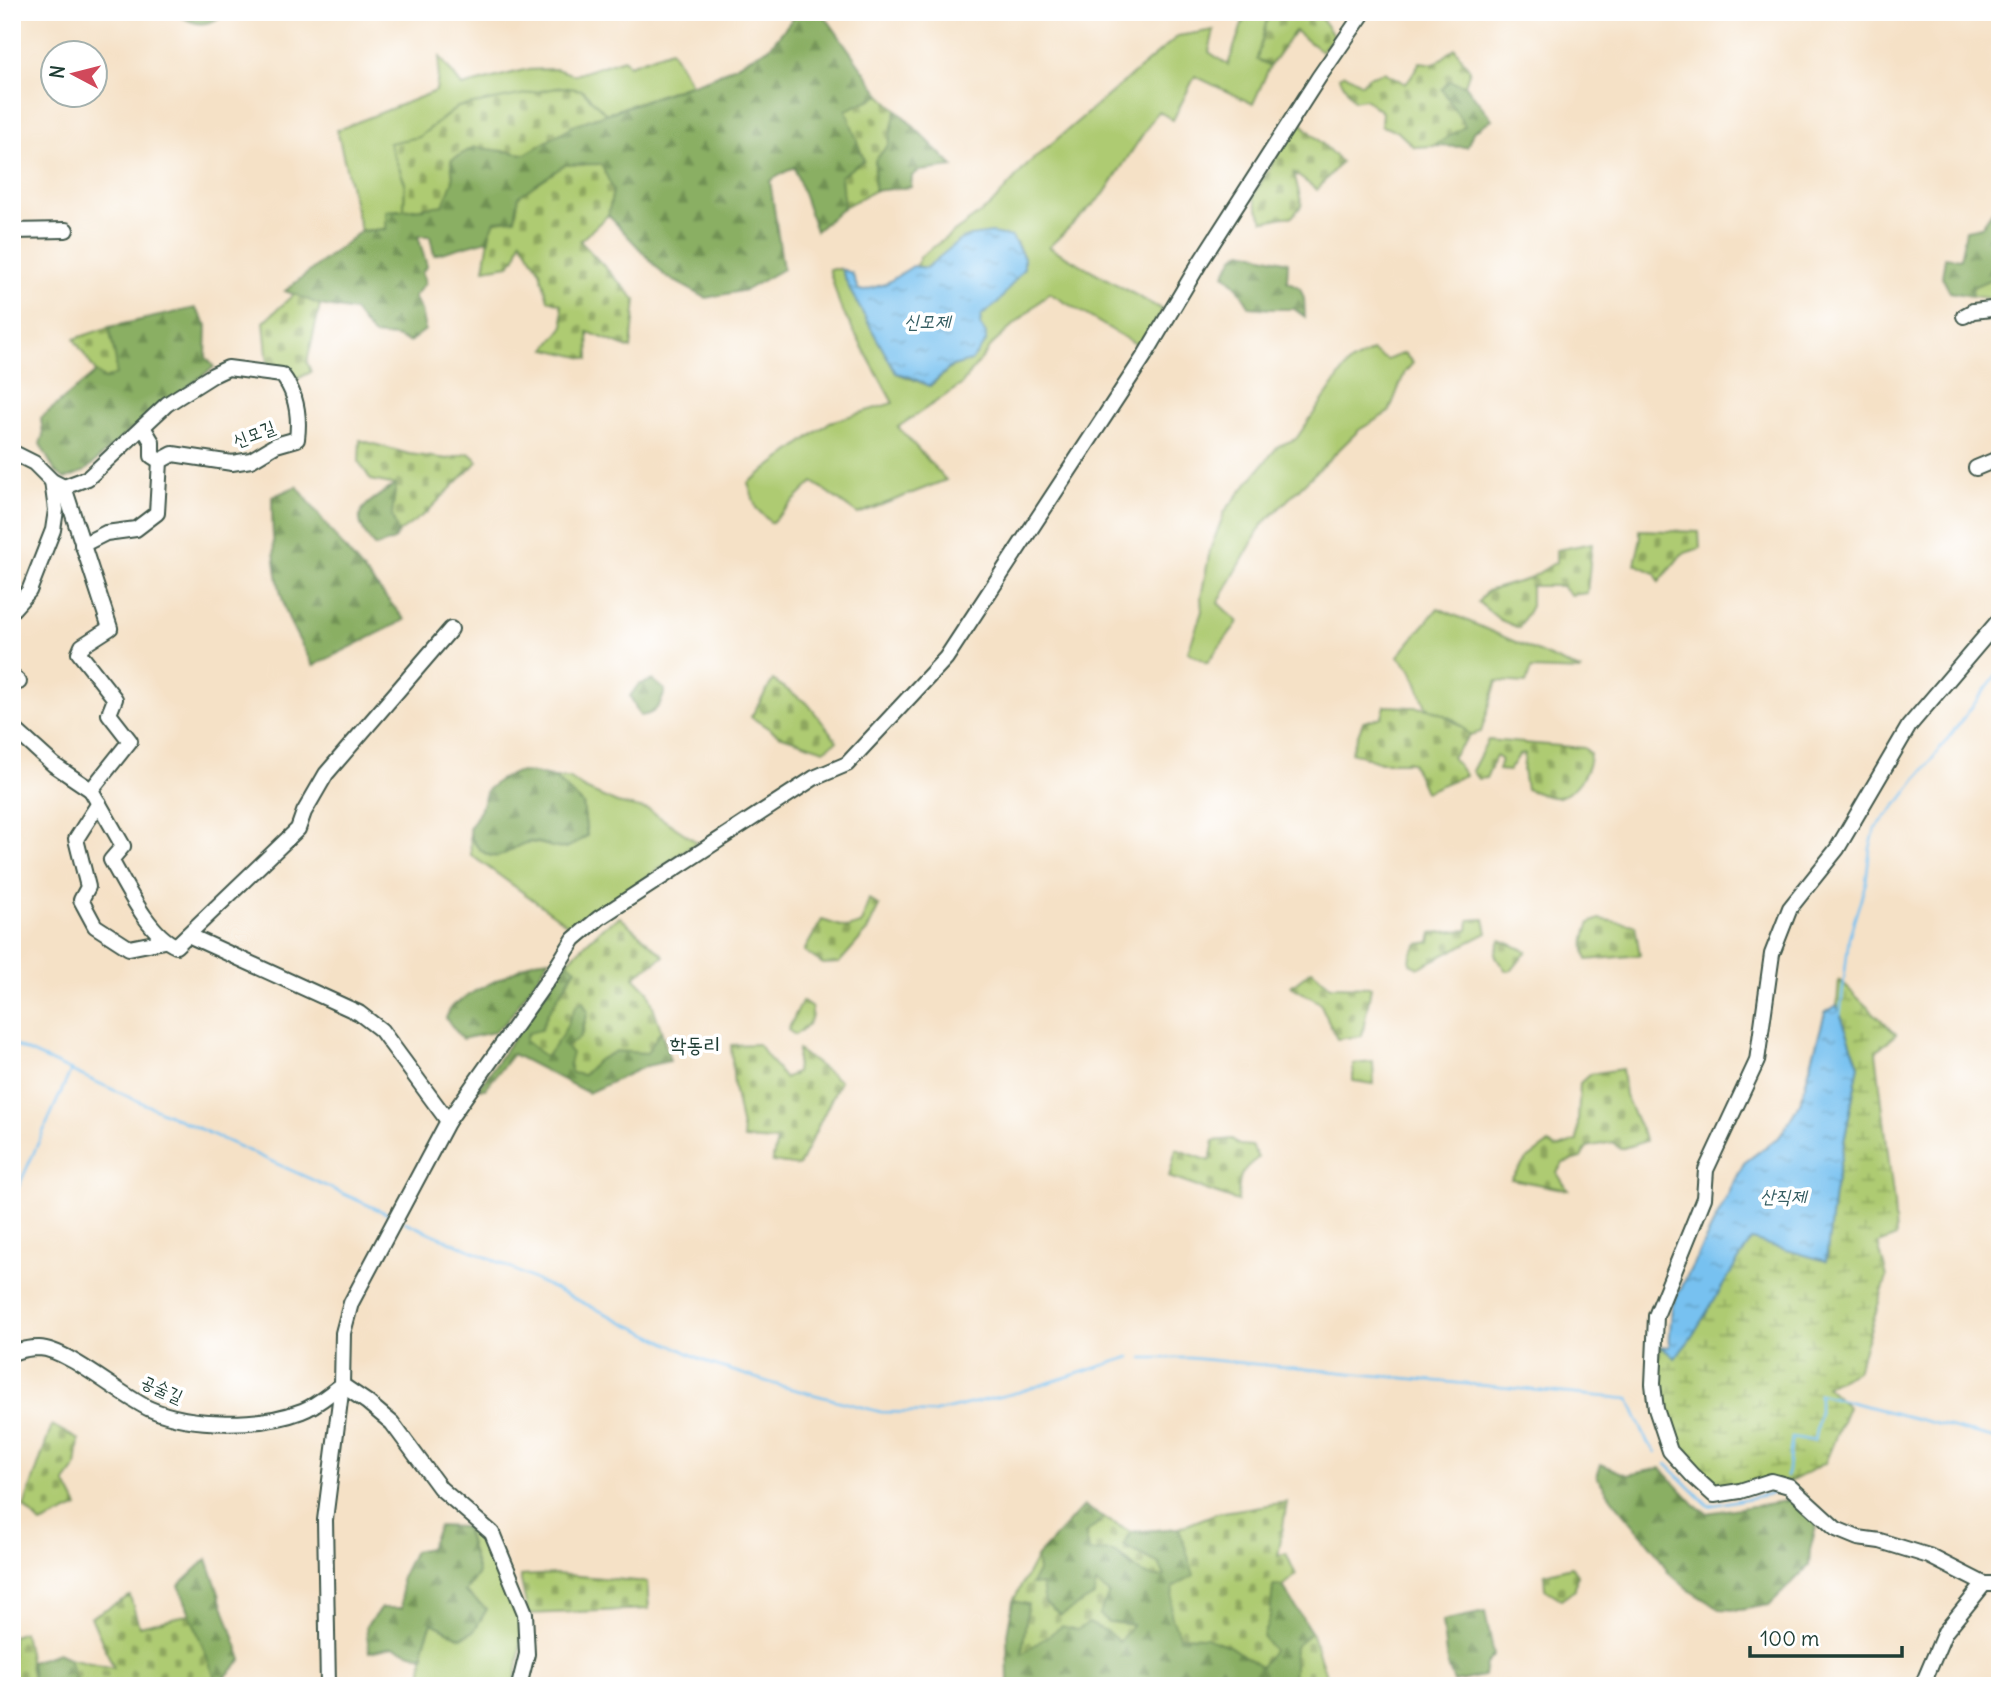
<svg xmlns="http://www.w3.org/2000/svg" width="2012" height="1698" font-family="Delius,'Poor Story',sans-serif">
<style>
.grass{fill:#aecb72;stroke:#668453;stroke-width:2}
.forest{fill:url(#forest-firs);stroke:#54764c;stroke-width:2}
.wetland{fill:url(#wetland-marsh);stroke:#668453;stroke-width:2}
.cemetery{fill:url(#cemetery-stones);stroke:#668453;stroke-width:2}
.water{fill:url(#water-ripples);stroke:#4b7f92;stroke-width:2}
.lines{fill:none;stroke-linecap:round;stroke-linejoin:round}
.stream{stroke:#77c1f0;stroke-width:2.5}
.minor-casing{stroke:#3f564a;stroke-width:18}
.minor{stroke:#fff;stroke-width:14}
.labels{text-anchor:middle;stroke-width:7;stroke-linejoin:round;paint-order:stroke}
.street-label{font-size:18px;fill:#1f3d34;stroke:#fff}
.water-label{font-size:19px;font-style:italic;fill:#355e63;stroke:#fff}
.quarter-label{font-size:21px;fill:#1f3d34;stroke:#fff}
</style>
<defs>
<pattern id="forest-firs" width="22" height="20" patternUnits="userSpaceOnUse" patternTransform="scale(1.75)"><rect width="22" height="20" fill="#8aaf64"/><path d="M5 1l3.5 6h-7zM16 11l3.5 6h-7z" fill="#709053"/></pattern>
<pattern id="wetland-marsh" width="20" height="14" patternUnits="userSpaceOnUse" patternTransform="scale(1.75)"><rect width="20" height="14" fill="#aecb72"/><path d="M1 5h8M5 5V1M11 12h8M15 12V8" fill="none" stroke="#8da65e"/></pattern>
<pattern id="cemetery-stones" width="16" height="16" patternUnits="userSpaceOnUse" patternTransform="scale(1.75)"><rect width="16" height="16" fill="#aecb72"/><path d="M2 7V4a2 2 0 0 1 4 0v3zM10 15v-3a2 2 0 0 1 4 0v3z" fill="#8da65e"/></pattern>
<pattern id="water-ripples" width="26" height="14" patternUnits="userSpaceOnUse" patternTransform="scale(1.75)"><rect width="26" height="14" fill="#77c1f0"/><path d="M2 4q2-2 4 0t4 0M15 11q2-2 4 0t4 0" fill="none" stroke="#619ec3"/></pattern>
</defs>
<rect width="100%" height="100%" fill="#fff"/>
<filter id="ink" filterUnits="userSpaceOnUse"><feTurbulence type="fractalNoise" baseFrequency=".0143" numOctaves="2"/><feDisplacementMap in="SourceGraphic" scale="14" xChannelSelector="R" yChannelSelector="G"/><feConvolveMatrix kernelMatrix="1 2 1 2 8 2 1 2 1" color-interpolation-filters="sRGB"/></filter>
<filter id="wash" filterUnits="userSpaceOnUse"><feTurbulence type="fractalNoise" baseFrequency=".00686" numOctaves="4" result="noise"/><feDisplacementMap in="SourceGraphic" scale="28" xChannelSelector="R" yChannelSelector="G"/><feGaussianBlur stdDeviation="1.57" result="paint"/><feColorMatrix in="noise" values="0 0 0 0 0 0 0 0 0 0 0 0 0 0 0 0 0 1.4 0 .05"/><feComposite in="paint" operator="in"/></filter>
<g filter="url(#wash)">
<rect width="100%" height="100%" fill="#f5e1c6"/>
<g class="grass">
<path d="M1256 12H1269L1257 59 1270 66 1253 104 1195 76 1173 120 1158 111 1104 194 1049 247 1163 310 1139 346 1049 293 993 344 961 385 898 427 946 480 858 514 813 482 771 523 756 508 748 483 830 422 893 403 840 306 829 269H841L851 292 896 373 930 386 953 366 971 361 986 334 980 325 981 316 1024 268V258L1016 242 970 236 926 268 916 266 921 256 990 206 1030 162 1178 36 1214 30 1209 52 1228 65 1244 19Z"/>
<path d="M671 50 691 84 606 114 582 90 458 107 419 137 390 144 405 183 404 210 386 211V229L361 231 337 130 436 91 440 57 462 86 524 70 556 69 575 75 624 59 629 65Z"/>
<path d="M1372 351 1387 360 1404 353 1413 363 1405 372 1389 412 1359 430 1262 525 1218 603 1238 622 1207 663 1188 652 1202 611 1201 597 1210 550 1225 511 1278 446 1296 439 1348 364Z"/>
<path d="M1438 608 1582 671 1531 669 1526 683 1497 681 1481 732 1470 735 1455 720 1426 707 1412 671 1398 656Z"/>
<path d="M554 778H569L585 789 617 803 649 810 697 842 574 929 471 855 470 836C476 844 480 852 490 855 503 859 513 846 525 843 540 839 554 852 568 847 574 844 581 839 587 835L583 804Z"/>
<path d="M473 1523C492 1551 510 1582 518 1616 524 1637 518 1664 514 1686H421L424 1644 432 1623 486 1609 464 1592 478 1573 465 1527Z"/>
</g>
<g class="forest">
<path d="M174 12H230C206 27 197 28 174 12Z"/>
<path d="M798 12H822L881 95 847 110 864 160 841 176 844 207 816 231 794 167 770 181 783 269 746 290 706 298 665 276 608 215 613 191 600 164 565 165 519 196 515 219 490 233 488 240 434 255 430 236H418L427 266 422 272 425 283 414 297 421 310 425 330 409 342 396 337 373 335 354 311 320 305 285 291 361 231 386 229V211L424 209 453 180 451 160 474 147 525 154 576 124 716 76 769 48Z"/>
<path d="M1449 80 1465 85 1492 119 1473 132 1467 147 1434 146 1452 133 1441 88Z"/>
<path d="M896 109 954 167 919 171 912 176 911 187 874 191 875 160 888 145Z"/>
<path d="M1993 210H2000V235L1993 245 1999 253 1996 277 1973 287 1972 296 1950 292 1942 277 1945 257 1960 259 1966 230 1981 227Z"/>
<path d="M1242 251 1288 262 1287 281 1300 288 1304 298 1305 317 1294 309H1271L1250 307 1236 285 1224 274 1234 257Z"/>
<path d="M195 308 207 325 206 357 214 367 129 431 85 471 65 479 55 471 40 444 43 435 41 418 96 372 105 379 116 362 109 327Z"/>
<path d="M396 484 392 515 398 533 394 540 375 547C344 511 365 506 396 484Z"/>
<path d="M297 486 340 543 405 620 313 666C306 652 297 637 290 622 274 583 272 539 272 497Z"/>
<path d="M653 680 665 690C662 704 655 715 640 716L630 696 638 685Z"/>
<path d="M517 772 534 773 554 778 583 804 587 836C581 839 574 845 568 847 555 852 543 841 530 842 518 843 510 853 499 856 484 859 471 842 469 829L480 811 487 790 499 780Z"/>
<path d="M550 959 507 1021 494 1032 462 1039 446 1018 451 1007 475 991 534 961Z"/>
<path d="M567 962 576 968 548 1013 541 1030 525 1041 571 1014 576 1004 583 1002 588 1012 580 1037 573 1053 583 1075 598 1060 616 1051 646 1053 661 1030 670 1061 646 1066 588 1093 513 1054 485 1089H478Z"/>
<path d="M1601 1464 1627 1475 1661 1468 1695 1505 1707 1513 1792 1500 1817 1523 1810 1550 1809 1566 1769 1605 1740 1610 1720 1609 1690 1591 1668 1572 1657 1553 1613 1500 1597 1477Z"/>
<path d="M1084 1506 1104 1518 1085 1534 1114 1552 1133 1568 1159 1564 1123 1546 1131 1532 1179 1528 1195 1576 1179 1636 1206 1637 1229 1646 1261 1666 1262 1638 1270 1616 1273 1586H1283L1311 1632 1295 1648 1293 1686H1005L1008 1681 1007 1634 1013 1601 1028 1604 1022 1652 1062 1626 1089 1623 1108 1632 1131 1624 1108 1622 1099 1614 1096 1585 1094 1596 1061 1615 1045 1603 1031 1584 1038 1571 1036 1558Z"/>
<path d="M439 1526 465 1527 478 1573 465 1592 487 1609 474 1631 461 1638 432 1623 424 1644V1657L393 1647 369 1652 366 1626 381 1608H402L401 1578 414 1551 429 1548Z"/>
<path d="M207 1559 242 1660 217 1685 179 1585Z"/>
<path d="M1485 1612 1494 1655 1486 1664 1484 1676 1454 1682 1447 1663 1442 1621Z"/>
<path d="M58 1653 69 1658 77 1686H34L31 1662Z"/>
</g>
<path class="wetland" d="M1839 980 1896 1034 1876 1052 1894 1203 1896 1237 1878 1244 1887 1277 1857 1371 1826 1386 1848 1407 1825 1463 1790 1482 1717 1489 1678 1452 1657 1386 1660 1346 1675 1357 1689 1341 1751 1239 1826 1261 1833 1199 1859 1065 1837 1005Z"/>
<g class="cemetery">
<path d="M1269 12H1293L1294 15 1302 12H1317L1334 37 1321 51 1295 31 1270 66 1257 59Z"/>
<path d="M1455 48 1470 70 1465 85 1449 81 1442 89 1465 126 1434 146 1414 147 1397 131 1381 126 1382 112 1365 99 1354 101 1339 77 1345 74 1362 84 1368 77 1384 72 1406 84 1420 62 1435 64Z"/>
<path d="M562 87 582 90 606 114 576 124 525 154 474 147 451 160 453 180 443 205 404 210 405 183 389 143 419 137 458 107Z"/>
<path d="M881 95 896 109 888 145 875 160 874 191 844 207 841 176 864 160 846 110Z"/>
<path d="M1298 120 1341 162 1317 190 1294 173 1302 205 1292 217C1281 215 1274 221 1263 221L1253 196Z"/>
<path d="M601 164 613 190 608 215 580 241 636 300 631 349 588 332 589 359 546 349 564 326 561 304 548 300 540 271 521 240 516 257 509 265 484 269 490 233 495 221 515 219 519 196 565 165Z"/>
<path d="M2000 235V296L1994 299 1972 296 1973 287 1996 277 1999 253 1993 245Z"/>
<path d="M294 294 320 305 307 362 311 372 291 382 268 366 264 322Z"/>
<path d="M109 327 116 362V374L105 379 96 372 74 339Z"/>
<path d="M360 440 409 454 448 459 469 453 478 461 426 513 398 533 392 515 396 485 371 480 359 462Z"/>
<path d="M1639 530 1699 532 1700 548 1682 554 1659 582 1655 573 1635 564 1641 537Z"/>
<path d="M1592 543 1587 593 1571 595 1562 586H1531V606L1519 628 1500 620 1478 602 1487 591 1529 579 1556 562V550Z"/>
<path d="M773 680 808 704 837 741 824 750 779 735 751 717Z"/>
<path d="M1385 706C1424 707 1441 706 1470 735L1452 757 1465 775 1425 792 1412 762H1378L1351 752 1363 722 1382 717Z"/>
<path d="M1488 740 1584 748 1590 753C1590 770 1577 792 1559 797 1549 799 1536 792 1526 789L1523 770 1525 754 1519 755 1509 771 1498 770 1501 759 1496 756 1486 778 1478 779 1472 771Z"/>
<path d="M869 899 879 906 867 931 839 963 823 964 804 951 822 920 847 928 861 924Z"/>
<path d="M620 917 664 956 634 977 648 991 661 1030 647 1053 616 1051 598 1060 583 1075 572 1073 569 1064 572 1053 564 1046C585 1040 582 1031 588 1012L583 1002 576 1005 563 1034 546 1057 525 1041 528 1033 541 1030 548 1013 576 969 567 962 603 927Z"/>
<path d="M1484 919 1487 933 1418 968 1410 964 1411 954 1418 944 1430 942 1432 933 1468 930 1469 920Z"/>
<path d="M1599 919 1635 925 1640 955 1587 960C1583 946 1584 936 1590 923Z"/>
<path d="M1500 940 1527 951 1512 970 1506 971 1495 955Z"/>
<path d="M1312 970 1330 986 1371 987 1362 1036 1337 1039 1320 1003 1291 986Z"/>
<path d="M802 1001 812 1008C813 1023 806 1027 795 1035L788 1030Z"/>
<path d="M758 1044 784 1078 796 1073 798 1050 840 1081 799 1166 772 1162 777 1141 744 1139 734 1087 731 1045Z"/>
<path d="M1373 1062 1374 1084 1353 1081V1064Z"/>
<path d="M1622 1069 1625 1096 1646 1141 1620 1149 1613 1142 1587 1147 1581 1158 1563 1163 1557 1173 1568 1190 1511 1179 1526 1160 1548 1144 1556 1148 1577 1141 1580 1083 1590 1074Z"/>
<path d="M1232 1139 1239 1145 1252 1146 1258 1158C1238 1172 1239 1178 1238 1201L1169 1177 1176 1149 1210 1161 1214 1141Z"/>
<path d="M52 1425 79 1440 76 1467 65 1482 78 1507 41 1524 24 1507Z"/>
<path d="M1287 1502 1278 1556 1286 1553 1296 1575 1283 1586H1273L1270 1616 1263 1637 1273 1650 1261 1667 1229 1646 1206 1637 1179 1636 1171 1614 1173 1587 1194 1575 1179 1528 1217 1513Z"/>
<path d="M1104 1518 1131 1532 1123 1546 1159 1564 1165 1576C1139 1582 1131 1558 1113 1552 1106 1550 1096 1552 1089 1552L1085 1534Z"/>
<path d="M1036 1558 1038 1571 1031 1584 1042 1585 1045 1603 1061 1615 1094 1596 1096 1584 1109 1593 1099 1615 1108 1622 1132 1625 1119 1642 1108 1632 1089 1623 1077 1630 1062 1626 1022 1654 1028 1604 1013 1601Z"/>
<path d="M1572 1567 1577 1574 1575 1589 1561 1599 1545 1589 1544 1574Z"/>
<path d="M556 1574 647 1582 649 1609 528 1614 520 1576Z"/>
<path d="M130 1596 139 1626 190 1614 218 1686H77L69 1658 114 1668 91 1617Z"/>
<path d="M24 1632 34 1686H12V1636Z"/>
<path d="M1311 1632 1330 1686H1293L1295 1647Z"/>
</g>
<g class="water">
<path d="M992 233 1012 237 1024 258V268L998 303 981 316 980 325 986 334V342L971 361 952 366 929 386 911 377 896 373 851 292 841 269 852 273 858 289 862 291 885 284 913 266 926 268 960 240 970 236Z"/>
<path d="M1837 1005 1859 1065 1834 1194 1826 1261 1751 1240 1689 1341 1675 1358 1660 1346 1669 1347 1672 1306 1744 1163 1780 1136 1800 1103 1825 1013Z"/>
</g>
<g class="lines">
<g class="stream">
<path d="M1840 1015 1849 937 1866 882 1870 848 1875 829 1901 800 2000 670"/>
<path d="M12 1044 388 1214"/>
<path d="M12 1201 71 1070"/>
<path d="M405 1222 500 1263 711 1364 781 1386 881 1412 932 1413 1019 1392 1130 1357"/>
<path d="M1143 1358H1190L1629 1399 1647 1442 1656 1452"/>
<path d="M1666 1464 1709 1506 1780 1492"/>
<path d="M1787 1477 1792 1437 1814 1441 1819 1415V1394L2000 1440"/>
</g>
</g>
</g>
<g filter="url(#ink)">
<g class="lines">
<g class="minor-casing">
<g id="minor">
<path d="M12 231 66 230"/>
<path d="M1964 316 1973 311 2000 308"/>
<path d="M143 427 152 442V456L160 461"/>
<path d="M12 452 34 463 52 481 64 487 110 628 82 646 79 653 115 699 109 714 130 741 91 790 123 846 111 860C126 886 149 935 176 946L298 829 304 812 326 774 451 629"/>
<path d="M1976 468 2000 458"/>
<path d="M64 487 88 478 167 404 213 375 228 368 282 375C297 394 300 415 297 439L276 445 251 460 232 463 173 454 160 461 157 513 136 529 106 533 82 545"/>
<path d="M12 610 29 591 53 530 56 510 52 481"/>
<path d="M2000 619 1909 726 1837 849 1790 908 1772 954 1757 1061 1706 1170 1704 1198 1656 1316 1653 1384 1656 1409 1670 1451 1693 1476 1714 1495 1740 1491 1771 1481 1789 1486 1836 1529 1858 1538 1880 1541 1929 1556 1984 1584H2000"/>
<path d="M12 676 19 682"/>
<path d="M12 727 54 765 91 790"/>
<path d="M99 803 76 839 88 887 81 900 95 926 129 948 164 941"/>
<path d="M188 935 359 1013 381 1030 448 1121"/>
<path d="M12 1353C20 1350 30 1348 39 1348 68 1349 121 1396 150 1409 191 1427 261 1427 302 1411 316 1406 329 1394 342 1385L367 1402 392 1423 440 1488 492 1533 525 1613 527 1654 519 1686"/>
<path d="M328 1686 325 1520 342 1385 343 1333 351 1303 448 1121 554 971 574 939 599 918 814 778 847 764 946 658 1145 355 1199 264 1319 77 1364 12"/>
<path d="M1922 1686 1945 1632 1984 1584"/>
</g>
</g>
<use href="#minor" class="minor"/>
</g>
</g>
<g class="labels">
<g class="street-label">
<text transform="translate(254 434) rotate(-21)" y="6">신모길</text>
<text transform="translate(162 1389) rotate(24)" y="6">공술길</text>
</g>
<g class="water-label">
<text x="927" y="328">신모제</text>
<text x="1783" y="1203">산직제</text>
</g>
<g class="quarter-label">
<text x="695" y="1052">학동리</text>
</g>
</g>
<rect width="2012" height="1698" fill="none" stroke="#fff" stroke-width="42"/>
<g transform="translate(74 74) rotate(277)"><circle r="33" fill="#ffffff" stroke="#a5b1ae" stroke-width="2"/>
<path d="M0-5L12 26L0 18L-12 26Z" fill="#d1495b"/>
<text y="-10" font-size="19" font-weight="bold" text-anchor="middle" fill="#1f3d34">N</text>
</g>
<path d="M1750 1646v10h152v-10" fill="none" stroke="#1f3d34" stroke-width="3.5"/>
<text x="1760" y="1646" font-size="21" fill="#1f3d34" stroke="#ffffff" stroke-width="5" paint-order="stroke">100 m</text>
</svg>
